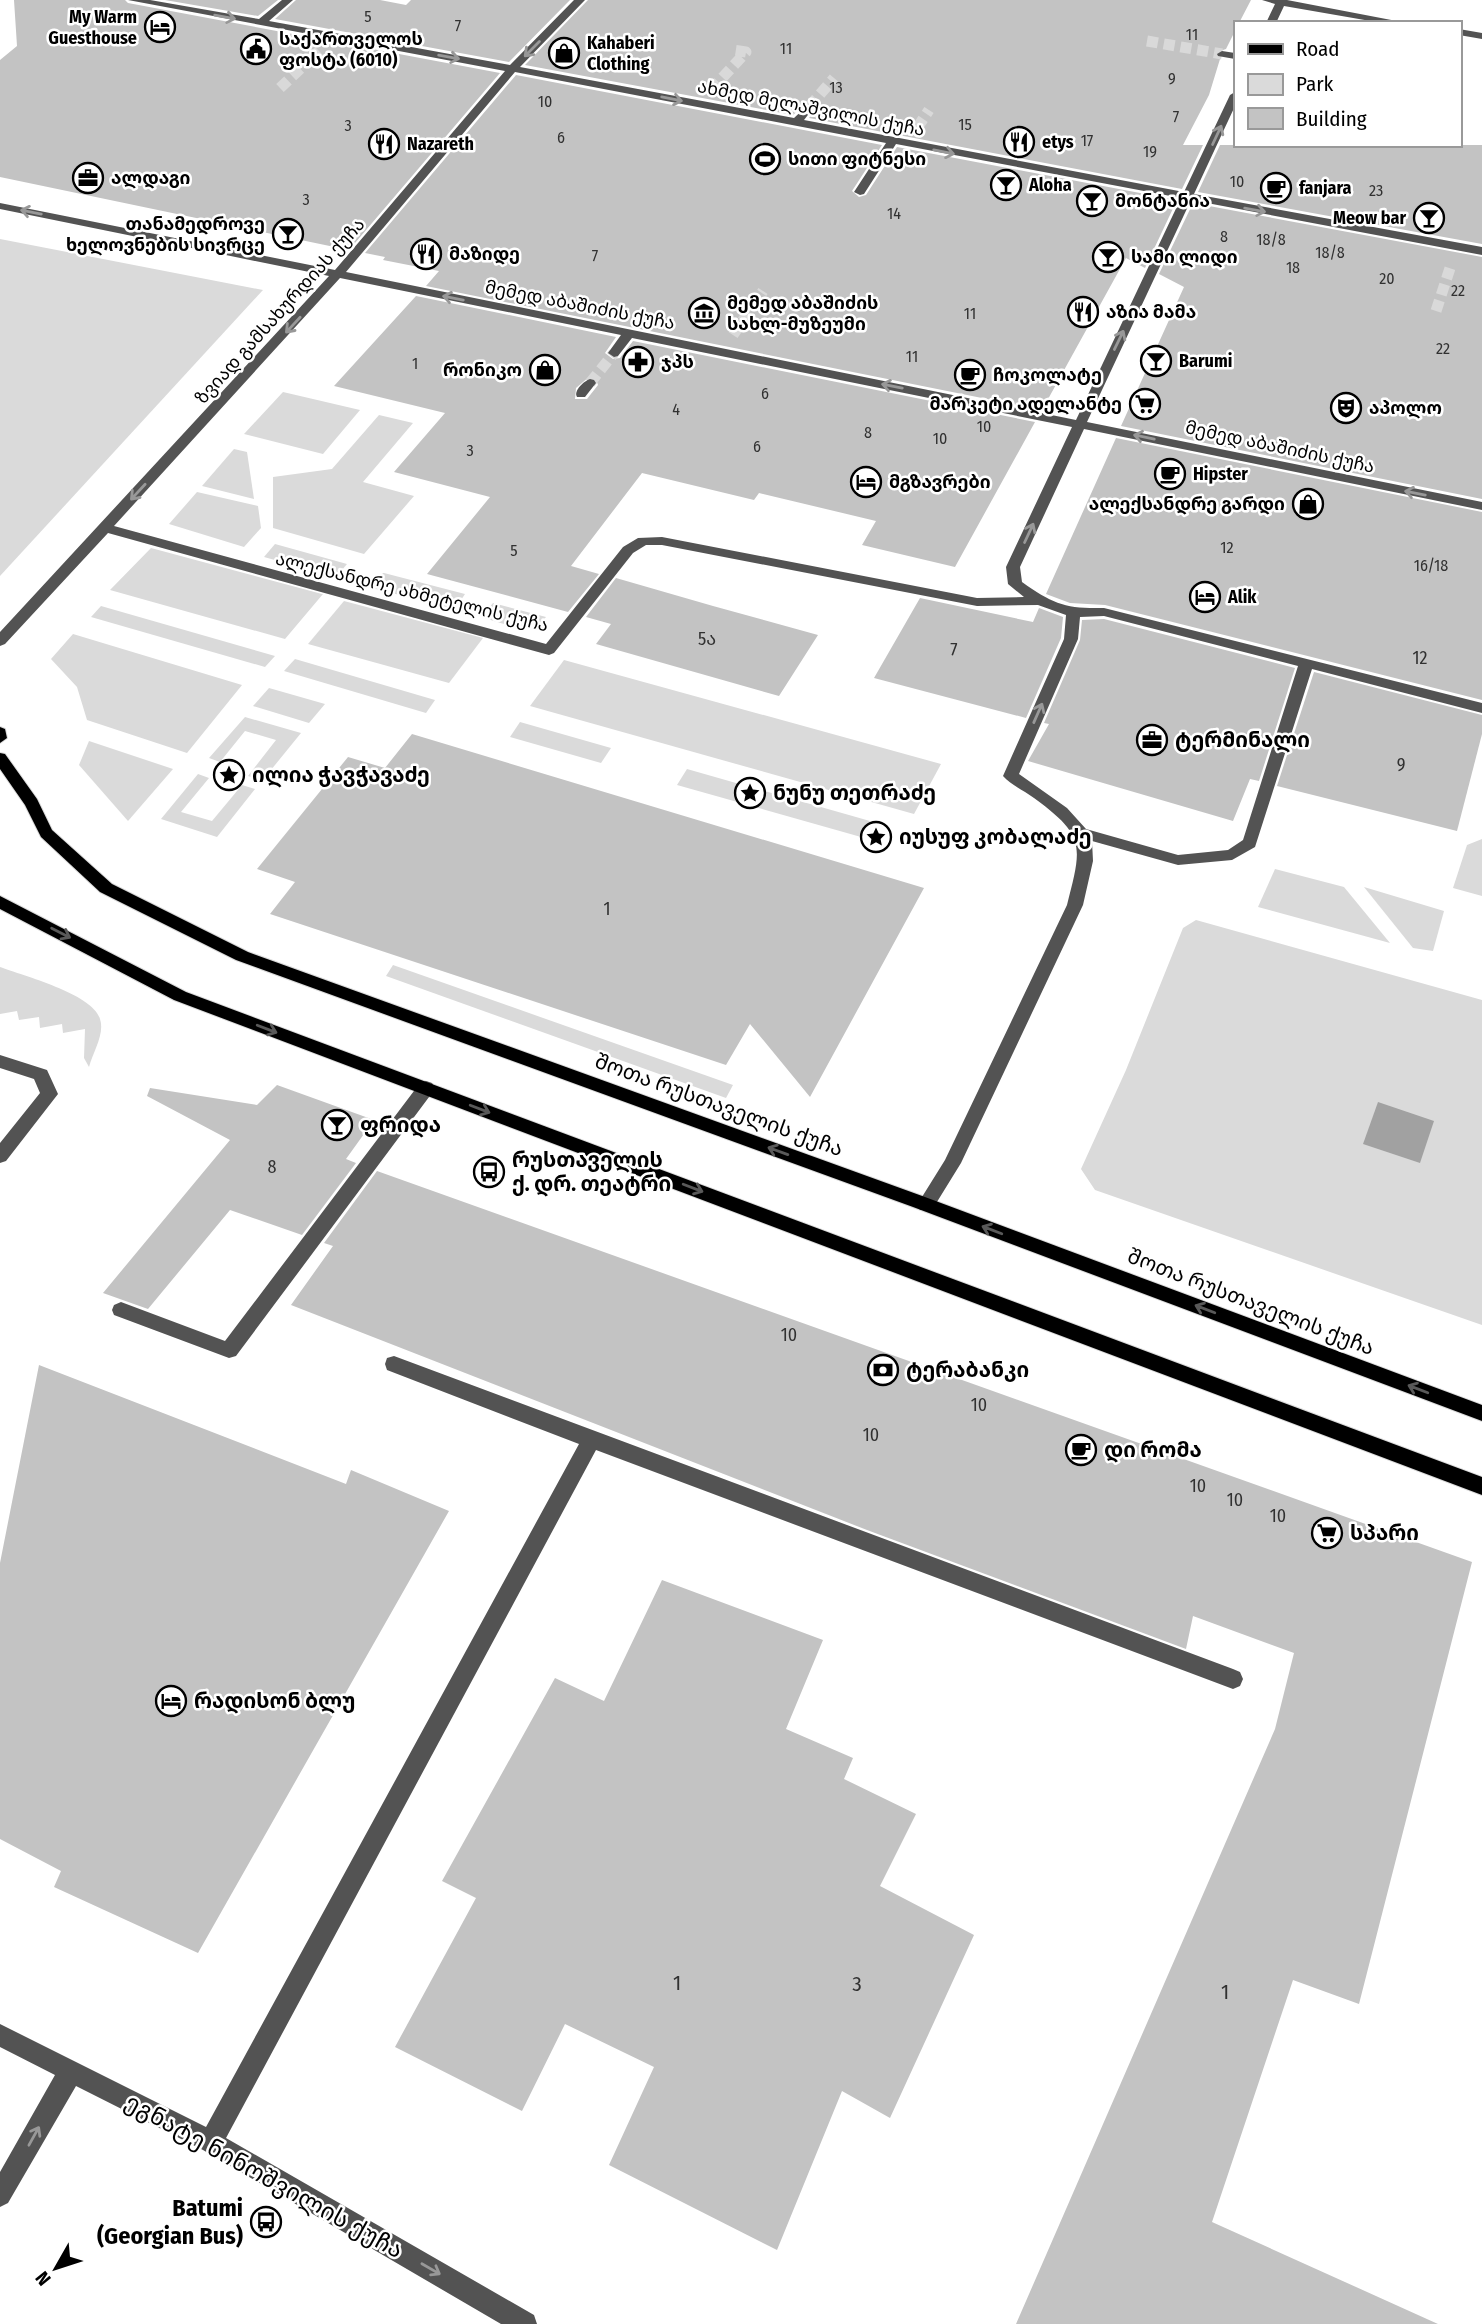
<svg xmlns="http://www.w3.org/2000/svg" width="1482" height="2324" font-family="'Fira Sans Condensed','Noto Sans Georgian',sans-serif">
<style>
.green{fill:#dadada}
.water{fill:#a1a1a1}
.building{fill:#c3c3c3;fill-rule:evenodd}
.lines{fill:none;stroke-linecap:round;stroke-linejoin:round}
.minor-tunnel{stroke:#d9d9d9;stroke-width:11;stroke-dasharray:11 6;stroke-linecap:butt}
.major-casing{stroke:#dbdbdb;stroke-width:2}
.minor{fill:#535353;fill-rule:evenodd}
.major{fill:#000;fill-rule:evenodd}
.oneway{stroke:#989898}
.oneway2{stroke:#595959}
.labels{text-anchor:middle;stroke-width:5;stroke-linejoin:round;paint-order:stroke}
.far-number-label{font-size:16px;fill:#313131}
.far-poi-label{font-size:18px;font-weight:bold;fill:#000;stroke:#fff;text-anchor:start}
.far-street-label{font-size:18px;fill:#000;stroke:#fff}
.number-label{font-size:18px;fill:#313131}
.poi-label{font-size:21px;font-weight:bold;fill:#000;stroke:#fff;text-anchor:start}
.street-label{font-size:21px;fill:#000;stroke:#fff}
.near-number-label{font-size:21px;fill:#313131}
.near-street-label{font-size:24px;fill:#000;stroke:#fff}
.near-poi-label{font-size:24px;font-weight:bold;fill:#000;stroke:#fff;text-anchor:end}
</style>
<rect width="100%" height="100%" fill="#fff"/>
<g class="green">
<path d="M0 239 263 290 0 576Z"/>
<path d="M283 392 360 410 323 454 244 434Z"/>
<path d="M379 415 413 423 363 482 414 496 364 554 273 528V477L332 469Z"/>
<path d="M234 449 247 452 254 499 202 486Z"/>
<path d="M197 492 258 506 261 528 244 547 169 524Z"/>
<path d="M275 544 347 564 336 577 264 557Z"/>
<path d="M151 548 322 594H323L285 639 110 590Z"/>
<path d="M383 573H384L465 594 455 609 372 588Z"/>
<path d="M344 601 483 638 449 683 308 644Z"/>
<path d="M493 603 546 617C531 637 500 622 481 617Z"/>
<path d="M101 606 275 656 265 667 91 617Z"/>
<path d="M73 634 242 685 187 753 87 720 77 687 51 659Z"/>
<path d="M295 659 435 700 426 713 284 671Z"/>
<path d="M564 660 941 764 914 814 530 706Z"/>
<path d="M269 688 325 704 309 723 253 706Z"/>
<path d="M245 717 301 733 262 781 248 776 276 740 245 731 220 762 209 758Z"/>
<path d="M520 722 611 748 601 763 510 737Z"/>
<path d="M89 741 173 769 128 821 79 765Z"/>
<path d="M687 769 870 821 861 837 677 785Z"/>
<path d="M198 774 209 778 181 812 212 821 242 785 255 789 217 837 161 819Z"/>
<path d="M1482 839V896L1453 888 1467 845Z"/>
<path d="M1275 869 1344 887 1390 943 1258 907Z"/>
<path d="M1364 887 1444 911 1433 951 1413 948Z"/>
<path d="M1196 920 1482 1000V1325L1095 1190 1081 1169 1126 1070 1183 928Z"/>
<path d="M393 965 733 1085 726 1098 386 976Z"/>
<path d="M0 967C24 976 93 994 100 1019 105 1034 93 1052 89 1067L84 1058 85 1029 63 1033 62 1024 40 1028 39 1017 19 1020 17 1011 0 1014Z"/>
</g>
<path class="water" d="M1378 1102 1434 1121 1420 1163 1363 1144Z"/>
<g class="building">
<path d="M14 0H125L128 3 500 73 349 250 0 177V60L17 46Z"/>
<path d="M165 0H278L258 16Z"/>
<path d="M296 0H380L406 5 411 0H570L509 62 275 19Z"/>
<path d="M588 0H1251L1239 23H1235V31L1226 49 1214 53 1220 59 1209 95 1183 145H1203L1182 189 809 118 817 107 809 101 793 115 525 65Z"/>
<path d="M516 75 882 145 852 191 859 197 866 195 897 147 1177 200 1145 268 1126 258 1042 410 426 286 439 271 383 260 385 257 365 253Z"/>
<path d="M1220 145H1482V244L1198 192Z"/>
<path d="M1193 203 1482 257V499L1121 426 1184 287 1159 274Z"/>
<path d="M416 296 616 337 605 353 613 359 620 358 633 341 1035 422 955 567 862 545 876 521 759 493 754 500 642 473 571 566 599 574 568 612 427 574 490 497 394 472 445 413 334 386ZM589 377 596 379 598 385 587 399H575L576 388Z"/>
<path d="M1116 438 1482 512V700L1105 605 1070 603 1046 594Z"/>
<path d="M616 578 713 606 818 635 779 696 596 644 611 624 586 617Z"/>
<path d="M920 598 1033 622 1039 608 1063 617 1061 638 1026 718 874 678Z"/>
<path d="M1104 619 1295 668 1259 781 1250 779 1233 821 1028 761 1049 724 1044 723 1080 640 1082 620Z"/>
<path d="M1314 672 1482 715V734L1457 831 1277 786Z"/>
<path d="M412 734 924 888 810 1097 750 1024 726 1065 270 914 295 882 257 869 348 757 385 768Z"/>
<path d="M277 1085 374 1120 346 1159 356 1163 302 1235 230 1210 148 1309 103 1293 230 1140 147 1096 150 1088 257 1105Z"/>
<path d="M377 1171 1472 1562 1359 2004 1293 1980 1212 2222 1438 2324H1016L1275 1729 1294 1653 1193 1616 1186 1649 867 1530 291 1305 333 1246 324 1243Z"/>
<path d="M39 1365 346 1484 351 1470 449 1511 198 1953 54 1887 61 1871 0 1839V1563Z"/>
<path d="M662 1580 823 1640 786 1729 853 1758 844 1779 916 1814 880 1886 974 1935 890 2118 842 2091 777 2250 609 2165 654 2067 565 2024 522 2111 395 2047 476 1898 442 1881 555 1678 604 1701Z"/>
</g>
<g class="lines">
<g class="minor-tunnel">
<path d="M1147 41 1222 54"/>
<path d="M280 88 319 51"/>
<path d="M711 90 746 52 733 50"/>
<path d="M809 107 834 78"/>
<path d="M917 128 929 110"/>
<path d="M1436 311 1451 265"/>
<path d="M733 335 763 291"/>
<path d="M590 383 614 353"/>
</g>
<g class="major-casing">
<g id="major">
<path d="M0 727 5 729 7 738 0 743Z"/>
<path d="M0 753 5 754 37 799 52 830 112 884 248 952 925 1197 1482 1405V1421L913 1207 236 960 100 892 41 837 25 805 0 769Z"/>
<path d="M0 896 186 992 1482 1477V1495L174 1000 0 909Z"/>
</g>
</g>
<g class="minor">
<path d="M128 0H150L259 19 282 0H293L269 21 510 65 574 0H585L520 67 794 118 809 104 814 107 804 120 1184 192 1230 95 1235 92V106L1194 194 1482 247V255L1191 200 1087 422 1482 502V510L1084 429 1020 567 1022 582C1053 604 1066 609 1104 608L1482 703V713L1312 669 1255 847 1232 860 1178 865 1092 841 1093 861 1083 905 961 1163 932 1210H920L917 1205 945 1160 1067 905C1082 846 1086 836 1034 798 1025 791 1011 785 1003 776L1064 639 1066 615 1038 605 977 606 662 545H646L633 553 554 653 549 655 108 533 5 644 0 646V632L329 276 0 209V203L335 270 505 71ZM515 72 886 143 854 192 860 195 864 194 896 144 1181 198 1076 420 346 272ZM340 278 621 335 608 353 614 357 618 356 632 338 1072 427 1006 567 1008 584 1024 597 977 598 662 537 638 538 623 547 546 644 114 526ZM1104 616 1298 666 1243 840 1228 850 1178 855 1086 829 1067 808 1019 774 1078 639 1080 617Z"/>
<path d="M1262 0H1287L1407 23H1382L1284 6 1276 23H1266L1275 4Z"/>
<path d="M1459 29 1482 33V39L1459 35Z"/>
<path d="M1222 51 1235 53V59L1218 56 1217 54Z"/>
<path d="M590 379 594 380 596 383 585 397H577C573 391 584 381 590 379Z"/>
<path d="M0 1055 47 1070 58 1094 6 1161 0 1163V1143L40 1093 34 1079 0 1068Z"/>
<path d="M426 1081 432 1083 435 1088 432 1093 236 1356 229 1358 114 1315 112 1310 114 1305 121 1302 225 1341 420 1083Z"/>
<path d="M394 1356 1233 1669 1240 1672 1243 1679 1240 1686 1233 1689 596 1450 226 2138 534 2315 537 2324H501L203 2150 76 2086 8 2203 0 2207V2172L55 2075 0 2047V2024L206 2127 579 1444 387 1370 385 1364 387 1358Z"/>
</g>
<use href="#major" class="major"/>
</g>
<defs><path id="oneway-shaft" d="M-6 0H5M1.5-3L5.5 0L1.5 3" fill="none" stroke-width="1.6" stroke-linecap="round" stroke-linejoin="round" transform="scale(1.75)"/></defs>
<g class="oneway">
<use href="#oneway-shaft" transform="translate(225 17) rotate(10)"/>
<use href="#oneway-shaft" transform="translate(532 49) rotate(135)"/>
<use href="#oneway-shaft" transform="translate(449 57) rotate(10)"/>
<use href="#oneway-shaft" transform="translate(672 99) rotate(11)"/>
<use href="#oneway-shaft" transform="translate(1217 135) rotate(-65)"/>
<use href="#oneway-shaft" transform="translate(944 152) rotate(11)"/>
<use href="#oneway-shaft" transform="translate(1255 210) rotate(10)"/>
<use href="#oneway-shaft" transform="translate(31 212) rotate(-169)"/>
<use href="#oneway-shaft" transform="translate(453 298) rotate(-169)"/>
<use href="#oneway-shaft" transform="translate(293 325) rotate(133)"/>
<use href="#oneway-shaft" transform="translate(1119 340) rotate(-64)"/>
<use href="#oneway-shaft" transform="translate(892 386) rotate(-169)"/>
<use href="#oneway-shaft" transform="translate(1144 437) rotate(-168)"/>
<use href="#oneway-shaft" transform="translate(138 492) rotate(133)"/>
<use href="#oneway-shaft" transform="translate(1415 493) rotate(-169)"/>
<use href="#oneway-shaft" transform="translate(1029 533) rotate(-65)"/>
<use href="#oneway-shaft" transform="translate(1038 713) rotate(-66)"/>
<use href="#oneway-shaft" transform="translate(34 2136) rotate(-61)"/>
<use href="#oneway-shaft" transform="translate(431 2269) rotate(30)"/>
</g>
<g class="oneway2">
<use href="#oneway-shaft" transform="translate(61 933) rotate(27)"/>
<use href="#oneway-shaft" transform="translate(267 1029) rotate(21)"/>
<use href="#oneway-shaft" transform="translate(480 1109) rotate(21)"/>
<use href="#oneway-shaft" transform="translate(778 1151) rotate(-160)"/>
<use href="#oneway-shaft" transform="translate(693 1188) rotate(21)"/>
<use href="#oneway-shaft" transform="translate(992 1230) rotate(-159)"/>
<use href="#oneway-shaft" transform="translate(1205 1309) rotate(-159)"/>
<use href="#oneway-shaft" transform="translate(1418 1389) rotate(-159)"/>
</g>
<defs>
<g id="hotel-ring" transform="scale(1.575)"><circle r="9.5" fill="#fff" stroke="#000" stroke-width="1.5"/><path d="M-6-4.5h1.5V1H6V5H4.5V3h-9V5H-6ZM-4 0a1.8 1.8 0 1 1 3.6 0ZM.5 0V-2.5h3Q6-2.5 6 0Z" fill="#000"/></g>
<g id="civic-ring" transform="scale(1.575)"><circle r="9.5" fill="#fff" stroke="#000" stroke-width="1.5"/><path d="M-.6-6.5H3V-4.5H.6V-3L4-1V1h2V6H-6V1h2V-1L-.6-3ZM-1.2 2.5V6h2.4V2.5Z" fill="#000"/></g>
<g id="shop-ring" transform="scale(1.575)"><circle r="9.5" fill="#fff" stroke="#000" stroke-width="1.5"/><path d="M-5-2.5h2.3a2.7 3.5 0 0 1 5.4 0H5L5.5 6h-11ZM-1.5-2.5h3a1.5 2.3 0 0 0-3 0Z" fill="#000"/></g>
<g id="restaurant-ring" transform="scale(1.575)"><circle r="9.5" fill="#fff" stroke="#000" stroke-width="1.5"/><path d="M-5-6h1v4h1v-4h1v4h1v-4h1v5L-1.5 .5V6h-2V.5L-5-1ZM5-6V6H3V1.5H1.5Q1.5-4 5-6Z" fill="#000"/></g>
<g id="stadium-ring" transform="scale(1.575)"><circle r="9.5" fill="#fff" stroke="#000" stroke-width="1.5"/><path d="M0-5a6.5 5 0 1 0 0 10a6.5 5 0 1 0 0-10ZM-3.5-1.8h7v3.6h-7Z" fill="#000"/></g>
<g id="office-ring" transform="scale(1.575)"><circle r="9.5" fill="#fff" stroke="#000" stroke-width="1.5"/><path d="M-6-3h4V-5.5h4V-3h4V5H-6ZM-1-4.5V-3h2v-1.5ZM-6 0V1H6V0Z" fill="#000"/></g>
<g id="bar-ring" transform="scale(1.575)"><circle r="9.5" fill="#fff" stroke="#000" stroke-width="1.5"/><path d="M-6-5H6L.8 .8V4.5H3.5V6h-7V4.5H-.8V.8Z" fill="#000"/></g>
<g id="cafe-ring" transform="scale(1.575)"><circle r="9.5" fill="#fff" stroke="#000" stroke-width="1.5"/><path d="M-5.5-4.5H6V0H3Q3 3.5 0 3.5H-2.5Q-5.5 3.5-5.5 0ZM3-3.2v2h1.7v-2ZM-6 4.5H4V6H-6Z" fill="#000"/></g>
<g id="museum-ring" transform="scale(1.575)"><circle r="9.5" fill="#fff" stroke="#000" stroke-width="1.5"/><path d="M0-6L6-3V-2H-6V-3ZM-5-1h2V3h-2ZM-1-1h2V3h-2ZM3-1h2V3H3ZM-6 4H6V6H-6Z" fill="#000"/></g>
<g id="pharmacy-ring" transform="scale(1.575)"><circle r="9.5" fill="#fff" stroke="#000" stroke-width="1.5"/><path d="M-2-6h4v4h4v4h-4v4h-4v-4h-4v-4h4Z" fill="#000"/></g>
<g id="supermarket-ring" transform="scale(1.575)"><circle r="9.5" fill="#fff" stroke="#000" stroke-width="1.5"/><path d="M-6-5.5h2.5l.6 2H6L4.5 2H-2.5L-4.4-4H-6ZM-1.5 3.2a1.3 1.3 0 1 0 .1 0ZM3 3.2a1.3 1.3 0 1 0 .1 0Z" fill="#000"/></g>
<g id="theatre-ring" transform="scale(1.575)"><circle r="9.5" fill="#fff" stroke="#000" stroke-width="1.5"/><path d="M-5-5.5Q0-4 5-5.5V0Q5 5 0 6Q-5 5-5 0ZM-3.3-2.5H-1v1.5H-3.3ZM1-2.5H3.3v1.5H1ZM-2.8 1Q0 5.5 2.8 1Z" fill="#000"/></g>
<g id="sight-ring" transform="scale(1.575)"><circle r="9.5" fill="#fff" stroke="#000" stroke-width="1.5"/><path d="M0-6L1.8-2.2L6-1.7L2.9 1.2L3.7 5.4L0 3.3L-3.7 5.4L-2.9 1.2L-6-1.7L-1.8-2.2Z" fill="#000"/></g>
<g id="bus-ring" transform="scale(1.575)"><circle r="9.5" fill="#fff" stroke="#000" stroke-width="1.5"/><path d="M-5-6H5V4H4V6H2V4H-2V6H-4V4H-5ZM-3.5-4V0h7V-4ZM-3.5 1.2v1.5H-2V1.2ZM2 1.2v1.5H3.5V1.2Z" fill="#000"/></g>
<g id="bank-ring" transform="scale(1.575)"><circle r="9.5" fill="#fff" stroke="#000" stroke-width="1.5"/><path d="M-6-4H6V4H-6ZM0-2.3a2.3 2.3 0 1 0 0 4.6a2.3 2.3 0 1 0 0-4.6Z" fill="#000"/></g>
</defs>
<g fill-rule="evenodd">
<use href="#hotel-ring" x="160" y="27"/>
<use href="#civic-ring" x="256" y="49"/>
<use href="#shop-ring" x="564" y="53"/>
<use href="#restaurant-ring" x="1019" y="142"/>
<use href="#restaurant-ring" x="384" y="144"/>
<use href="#stadium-ring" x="765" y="159"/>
<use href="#office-ring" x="88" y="178"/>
<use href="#bar-ring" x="1006" y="185"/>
<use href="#cafe-ring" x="1276" y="188"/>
<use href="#bar-ring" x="1092" y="201"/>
<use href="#bar-ring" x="1429" y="218"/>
<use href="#bar-ring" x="288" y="234"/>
<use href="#restaurant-ring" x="426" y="254"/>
<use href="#bar-ring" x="1108" y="257"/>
<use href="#restaurant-ring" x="1083" y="312"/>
<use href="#museum-ring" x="704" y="313"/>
<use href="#bar-ring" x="1156" y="361"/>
<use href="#pharmacy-ring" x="638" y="362"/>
<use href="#shop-ring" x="545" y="370"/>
<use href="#cafe-ring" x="970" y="375"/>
<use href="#supermarket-ring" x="1145" y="404"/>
<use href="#theatre-ring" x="1346" y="408"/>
<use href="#cafe-ring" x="1170" y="474"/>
<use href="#hotel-ring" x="866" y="482"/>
<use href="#shop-ring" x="1308" y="504"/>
<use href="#hotel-ring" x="1205" y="597"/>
<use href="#office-ring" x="1152" y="740"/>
<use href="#sight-ring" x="229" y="775"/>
<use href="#sight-ring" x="750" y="793"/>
<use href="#sight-ring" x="876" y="837"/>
<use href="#bar-ring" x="337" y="1125"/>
<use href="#bus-ring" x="489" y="1172"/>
<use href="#bank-ring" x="883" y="1370"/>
<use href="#cafe-ring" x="1081" y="1450"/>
<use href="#supermarket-ring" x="1327" y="1533"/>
<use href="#hotel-ring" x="171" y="1701"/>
<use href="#bus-ring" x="266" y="2222"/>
</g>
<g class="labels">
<g class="far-number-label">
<text x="368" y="22">5</text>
<text x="458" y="31">7</text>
<text x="1192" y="40">11</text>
<text x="786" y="54">11</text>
<text x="1172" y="84">9</text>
<text x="836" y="93">13</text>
<text x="545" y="107">10</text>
<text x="1176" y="122">7</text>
<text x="965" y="130">15</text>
<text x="348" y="131">3</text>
<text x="561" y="143">6</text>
<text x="1087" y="146">17</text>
<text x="1150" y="157">19</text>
<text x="1237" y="187">10</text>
<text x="1376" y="196">23</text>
<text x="306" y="205">3</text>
<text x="894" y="219">14</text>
<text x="1224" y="242">8</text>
<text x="1271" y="245">18/8</text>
<text x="1330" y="258">18/8</text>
<text x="595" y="261">7</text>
<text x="1293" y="273">18</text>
<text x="1387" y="284">20</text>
<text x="1458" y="296">22</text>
<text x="970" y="319">11</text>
<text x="1443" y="354">22</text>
<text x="912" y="362">11</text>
<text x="415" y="369">1</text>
<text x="765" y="399">6</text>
<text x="676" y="415">4</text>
<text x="984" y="432">10</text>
<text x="868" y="438">8</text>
<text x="940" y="444">10</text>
<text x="757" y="452">6</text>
<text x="470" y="456">3</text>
<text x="1227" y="553">12</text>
<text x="514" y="556">5</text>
<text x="1431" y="571">16/18</text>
</g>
<g class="far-poi-label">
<text x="137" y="23" text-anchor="end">My Warm<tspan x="137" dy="21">Guesthouse</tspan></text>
<text x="279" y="45">საქართველოს<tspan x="279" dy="21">ფოსტა (6010)</tspan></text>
<text x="587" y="49">Kahaberi<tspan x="587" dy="21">Clothing</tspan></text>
<text x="1042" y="148">etys</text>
<text x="407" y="150">Nazareth</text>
<text x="788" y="165">სითი ფიტნესი</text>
<text x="111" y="184">ალდაგი</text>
<text x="1029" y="191">Aloha</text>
<text x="1299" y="194">fanjara</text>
<text x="1115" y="207">მონტანია</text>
<text x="1406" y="224" text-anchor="end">Meow bar</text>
<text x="265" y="230" text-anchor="end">თანამედროვე<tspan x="265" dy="21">ხელოვნების სივრცე</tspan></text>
<text x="449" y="260">მაზიდე</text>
<text x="1131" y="263">სამი ლიდი</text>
<text x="727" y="309">მემედ აბაშიძის<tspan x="727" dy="21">სახლ-მუზეუმი</tspan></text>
<text x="1106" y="318">აზია მამა</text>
<text x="1179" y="367">Barumi</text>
<text x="661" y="368">ჯპს</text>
<text x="522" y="376" text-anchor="end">რონიკო</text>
<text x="993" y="381">ჩოკოლატე</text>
<text x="1122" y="410" text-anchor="end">მარკეტი ადელანტე</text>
<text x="1369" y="414">აპოლო</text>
<text x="1193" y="480">Hipster</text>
<text x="889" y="488">მგზავრები</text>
<text x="1285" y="510" text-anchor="end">ალექსანდრე გარდი</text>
<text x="1228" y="603">Alik</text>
</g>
<g class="far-street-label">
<text transform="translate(811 108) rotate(11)" y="6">ახმედ მელაშვილის ქუჩა</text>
<text transform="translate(580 305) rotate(11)" y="6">მემედ აბაშიძის ქუჩა</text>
<text transform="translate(280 311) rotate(-48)" y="6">ზვიად გამსახურდიას ქუჩა</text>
<text transform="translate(1280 447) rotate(12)" y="6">მემედ აბაშიძის ქუჩა</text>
<text transform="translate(412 592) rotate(14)" y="6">ალექსანდრე ახმეტელის ქუჩა</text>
</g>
<g class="number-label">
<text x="707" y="645">5ა</text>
<text x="954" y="656">7</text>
<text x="1420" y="664">12</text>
<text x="1401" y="771">9</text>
<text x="607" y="915">1</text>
<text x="272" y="1173">8</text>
<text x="789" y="1341">10</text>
<text x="979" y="1411">10</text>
<text x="871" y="1441">10</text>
<text x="1198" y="1492">10</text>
<text x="1235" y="1506">10</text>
<text x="1278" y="1522">10</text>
</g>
<g class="poi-label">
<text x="1175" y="747">ტერმინალი</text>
<text x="252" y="782">ილია ჭავჭავაძე</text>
<text x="773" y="800">ნუნუ თეთრაძე</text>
<text x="899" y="844">იუსუფ კობალაძე</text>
<text x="360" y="1132">ფრიდა</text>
<text x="512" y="1167">რუსთაველის<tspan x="512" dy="24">ქ. დრ. თეატრი</tspan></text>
<text x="906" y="1377">ტერაბანკი</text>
<text x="1104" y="1457">დი რომა</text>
<text x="1350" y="1540">სპარი</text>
<text x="194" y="1708">რადისონ ბლუ</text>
</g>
<g class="street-label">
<text transform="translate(719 1105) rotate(20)" y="7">შოთა რუსთაველის ქუჩა</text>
<text transform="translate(1251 1302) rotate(21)" y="7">შოთა რუსთაველის ქუჩა</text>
</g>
<g class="near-number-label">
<text x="677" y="1990">1</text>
<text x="857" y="1991">3</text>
<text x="1225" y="1999">1</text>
</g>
<g class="near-street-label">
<text transform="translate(264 2176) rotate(29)" y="8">ეგნატე ნინოშვილის ქუჩა</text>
</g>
<g class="near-poi-label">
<text x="243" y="2216">Batumi<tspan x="243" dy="28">(Georgian Bus)</tspan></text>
</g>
</g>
<rect x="1234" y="21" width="228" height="126" fill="#ffffff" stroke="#999999" stroke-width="2"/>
<rect x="1248" y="44" width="35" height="10" fill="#000000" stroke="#999999" stroke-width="2"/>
<text x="1296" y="56" font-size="21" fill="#000000">Road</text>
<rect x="1248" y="74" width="35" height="21" fill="#dadada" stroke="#999999" stroke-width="2"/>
<text x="1296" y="91" font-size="21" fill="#000000">Park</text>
<rect x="1248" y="108" width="35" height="21" fill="#c3c3c3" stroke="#999999" stroke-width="2"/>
<text x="1296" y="126" font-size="21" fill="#000000">Building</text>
<g transform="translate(56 2268) rotate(231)" stroke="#ffffff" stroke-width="5" paint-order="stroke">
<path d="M0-5L12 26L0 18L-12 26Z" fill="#000000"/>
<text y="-10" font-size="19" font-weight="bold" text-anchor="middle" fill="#000000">N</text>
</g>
</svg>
